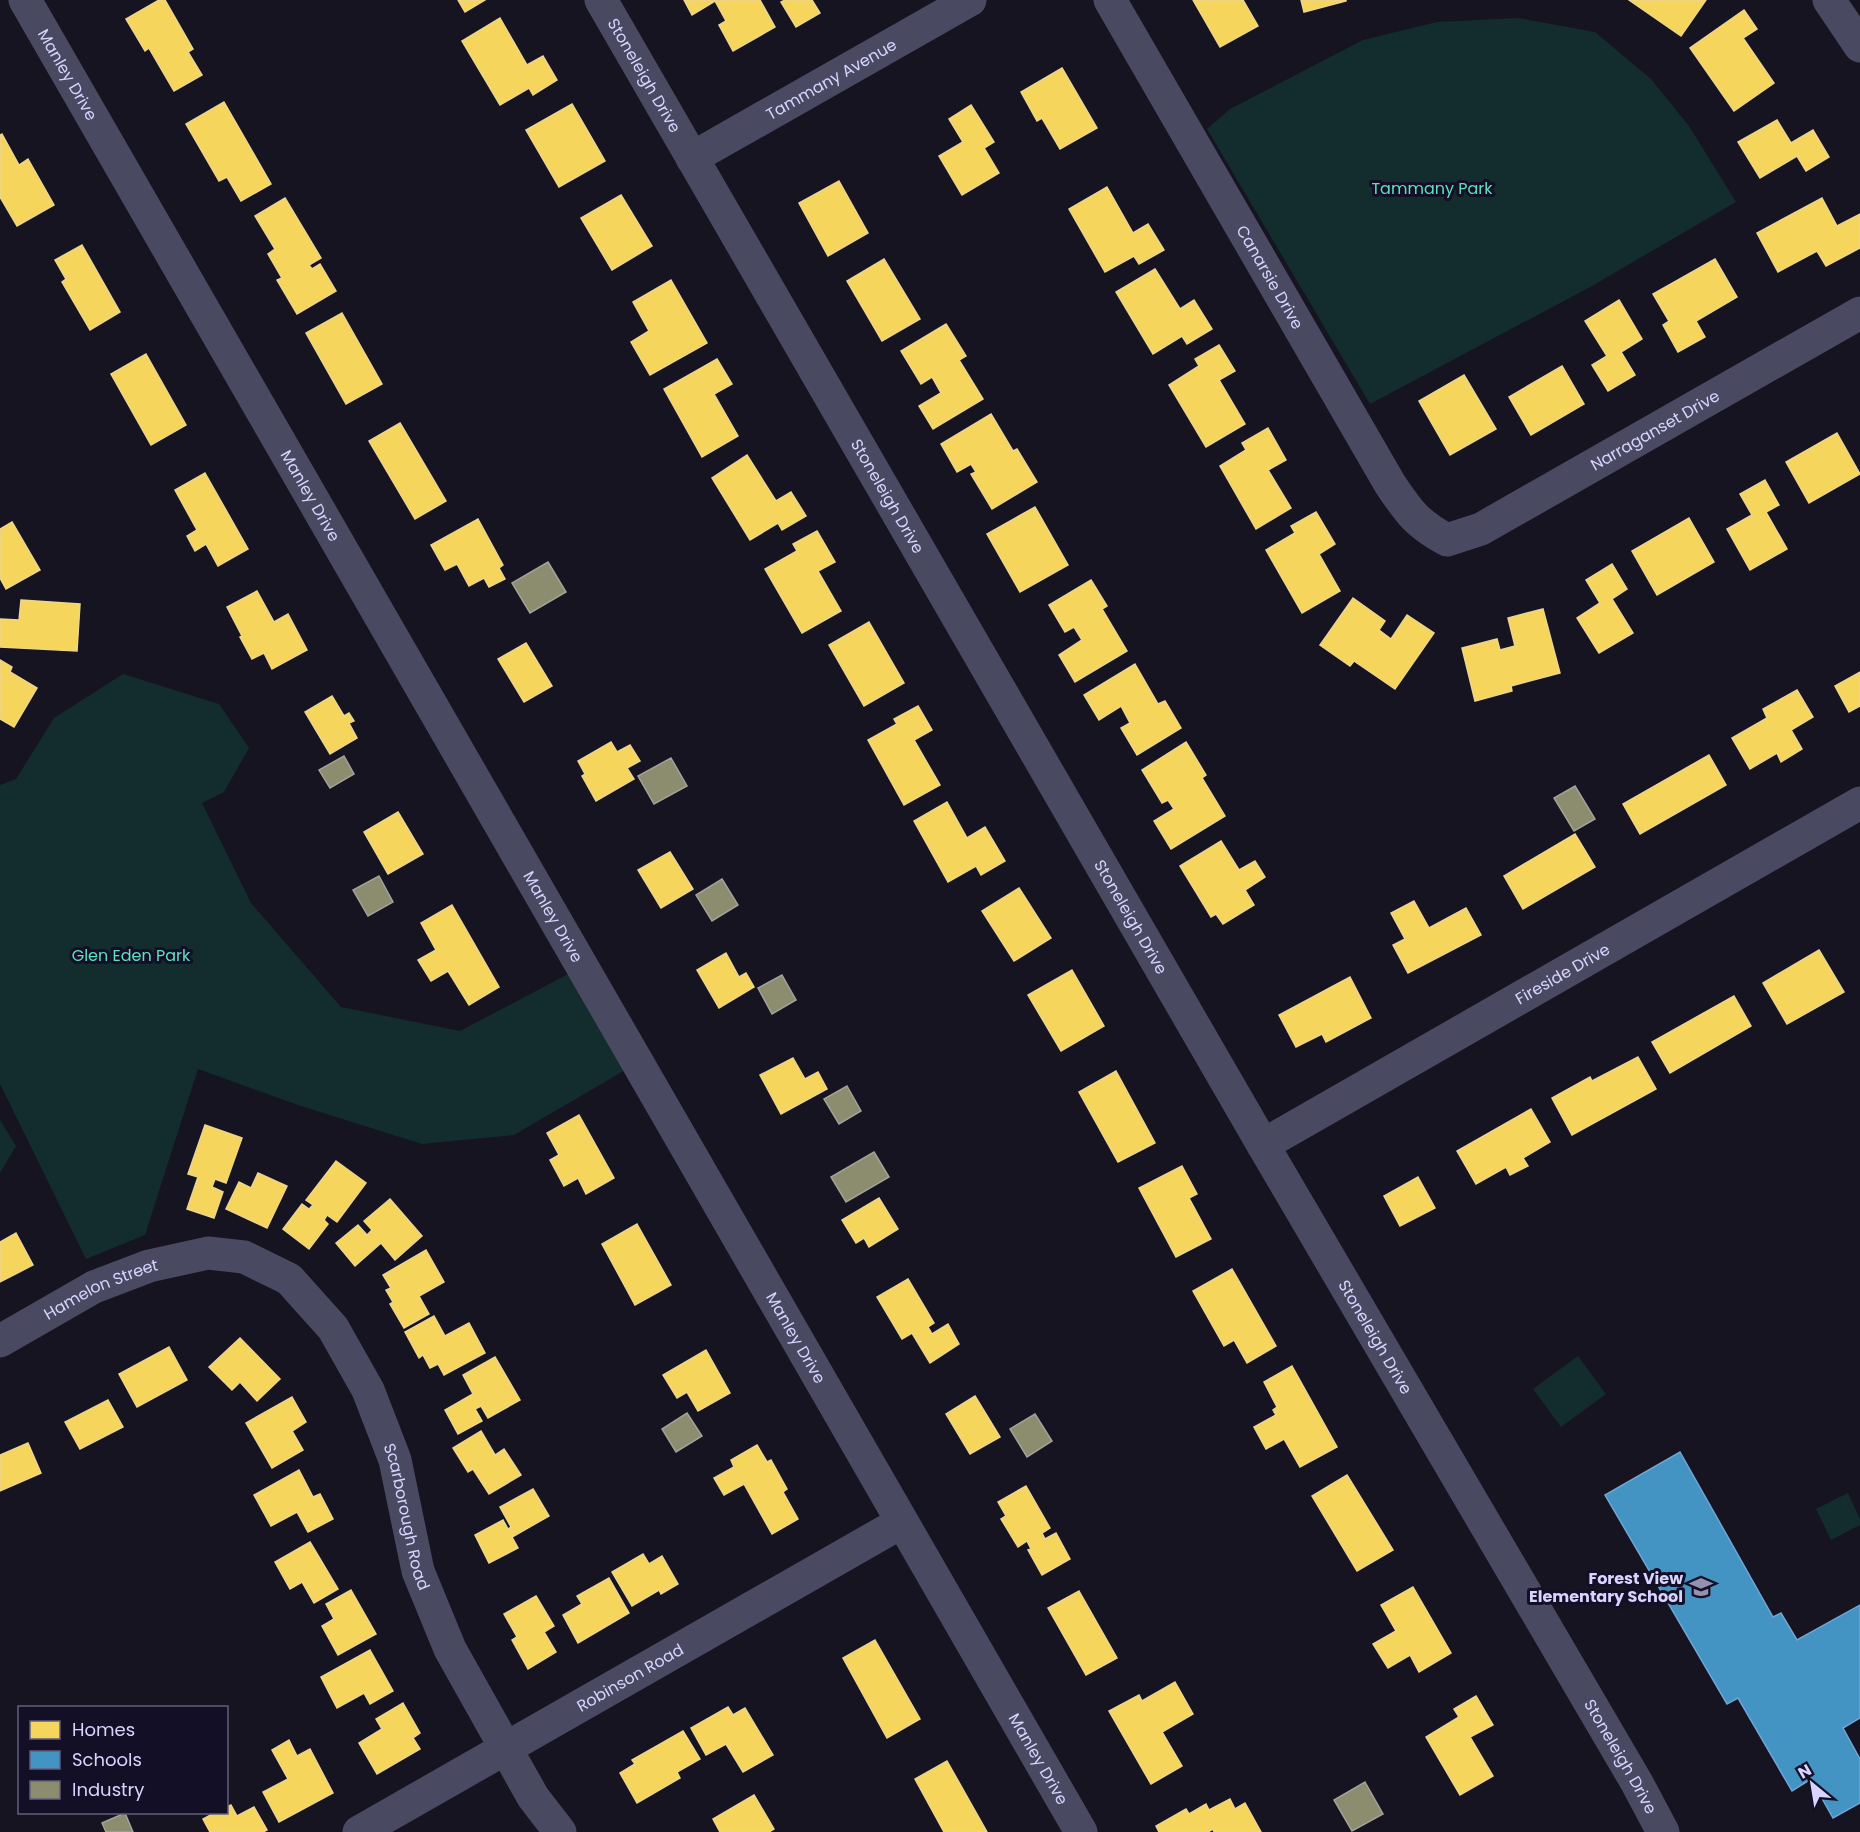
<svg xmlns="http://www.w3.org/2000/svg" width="1860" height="1832" font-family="Poppins,sans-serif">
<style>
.green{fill:#132c2d}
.homes{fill:#f6d55c;stroke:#edd58d;stroke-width:1.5}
.schools{fill:#4393c3;stroke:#70a6d5;stroke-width:1.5}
.industry{fill:#8c8c6e;stroke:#a3a29a;stroke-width:1.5}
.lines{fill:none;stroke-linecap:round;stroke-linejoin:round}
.minor{stroke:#4a4962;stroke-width:33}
.labels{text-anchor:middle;stroke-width:6;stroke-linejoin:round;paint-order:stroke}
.street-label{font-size:16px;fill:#d9d4ff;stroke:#130f26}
.park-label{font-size:16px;fill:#5fe0c0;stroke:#130f26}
.poi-label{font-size:16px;font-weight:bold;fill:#d9d4ff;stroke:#130f26;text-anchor:end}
</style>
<rect width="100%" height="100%" fill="#161421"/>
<g class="green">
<path d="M1518 18 1595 32 1651 79 1689 126 1736 202 1592 286 1370 404 1207 129 1230 109 1363 40 1437 22Z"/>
<path d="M123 674 219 704 249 748 224 792 202 803 251 903 341 1007 460 1031 570 973 627 1069 514 1135 422 1144 298 1105 198 1069 145 1235 86 1259 0 1084V785L16 779 54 718Z"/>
<path d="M0 1120 16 1146 0 1173Z"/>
<path d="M1578 1356 1606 1394 1561 1427 1533 1389Z"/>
<path d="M1848 1493 1860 1519V1525L1831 1540 1816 1509Z"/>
</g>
<g class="homes">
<path d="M159 0H165L193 49 188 52 202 75 174 91 149 48 145 51 126 19Z"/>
<path d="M458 0H485L465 12Z"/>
<path d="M684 0H760L775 27 733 51 719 25 726 21 715 1 692 15Z"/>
<path d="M785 0H812L820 13 796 27 781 2Z"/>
<path d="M1193 0H1243L1258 26 1220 47Z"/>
<path d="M1301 0H1346V1L1304 12Z"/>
<path d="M1629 0H1706L1681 36Z"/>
<path d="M1744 10 1757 29 1743 38 1774 83 1734 111 1690 48Z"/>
<path d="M500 18 527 65 543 56 557 80 533 95 529 88 500 105 462 41Z"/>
<path d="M1062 68 1097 128 1060 149 1042 118 1037 121 1021 92Z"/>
<path d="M224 102 271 184 241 201 227 177 219 181 186 124Z"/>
<path d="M572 104 605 161 559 187 526 130Z"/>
<path d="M971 105 994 142 984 148 999 173 962 195 939 156 963 142 949 119Z"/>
<path d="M1777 120 1791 143 1813 130 1829 157 1806 171 1797 156 1760 178 1738 142Z"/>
<path d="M2 134 19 165 28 159 54 205 17 226 0 197V135Z"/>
<path d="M839 181 868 233 828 256 799 203Z"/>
<path d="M1107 187 1133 233 1148 224 1164 250 1139 264 1134 256 1105 272 1069 209Z"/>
<path d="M621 195 652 246 612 270 581 218Z"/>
<path d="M285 198 321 258 309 265 312 269 320 264 336 291 297 314 277 280 282 278 268 254 275 249 255 216Z"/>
<path d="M1822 198 1837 226 1860 214V248L1826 266 1817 251 1778 272 1757 233Z"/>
<path d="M82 245 120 312 90 330 62 282 66 279 55 260Z"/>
<path d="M884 259 920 319 882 341 847 281Z"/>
<path d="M1715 259 1737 297 1696 321 1705 337 1678 352 1663 325 1669 321 1653 294Z"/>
<path d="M1155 269 1180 309 1194 300 1212 329 1187 344 1182 336 1153 354 1116 292Z"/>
<path d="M671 280 707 343 650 375 631 342 649 331 633 302Z"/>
<path d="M1619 300 1642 339 1621 352 1635 375 1608 391 1592 365 1607 356 1585 321Z"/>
<path d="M342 313 382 384 346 404 306 333Z"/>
<path d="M946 324 966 356 959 360 983 399 933 429 919 406 941 393 932 377 921 384 901 351Z"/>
<path d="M1219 345 1235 371 1219 380 1245 424 1206 447 1169 385 1199 366 1195 359Z"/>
<path d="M146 354 186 425 151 445 111 374Z"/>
<path d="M717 359 732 384 714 394 738 436 702 457 664 389Z"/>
<path d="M1562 366 1584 404 1531 435 1509 397Z"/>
<path d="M1464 375 1496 429 1450 455 1419 401Z"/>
<path d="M991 414 1013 451 1017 449 1037 482 992 509 971 474 976 472 971 464 957 472 941 444Z"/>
<path d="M400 423 446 501 415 519 369 441Z"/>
<path d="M1268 428 1286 460 1268 470 1291 508 1256 529 1220 466 1246 450 1242 443Z"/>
<path d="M1837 433 1860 474 1809 503 1786 462Z"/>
<path d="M747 455 776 501 791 492 806 516 782 530 778 523 750 540 712 478Z"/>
<path d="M205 473 248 549 218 566 206 544 195 551 187 536 197 530 175 490Z"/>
<path d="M1765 480 1779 505 1766 512 1787 549 1750 570 1727 529 1752 515 1740 494Z"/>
<path d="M1035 507 1068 565 1020 592 987 534Z"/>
<path d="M1316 512 1335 544 1319 554 1340 591 1302 613 1266 550 1295 533 1291 526Z"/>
<path d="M1689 518 1714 562 1657 595 1632 551Z"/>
<path d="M478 519 503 565 499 568 505 579 489 587 484 578 469 586 457 564 445 570 431 545Z"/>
<path d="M12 522 40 570 6 589 0 578V529Z"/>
<path d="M817 531 835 562 818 571 841 611 802 633 765 569 797 551 793 544Z"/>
<path d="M1612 564 1627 589 1612 599 1633 633 1599 653 1577 618 1600 603 1586 580Z"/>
<path d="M1091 580 1107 606 1102 609 1127 651 1075 682 1059 655 1082 640 1074 627 1065 632 1049 605Z"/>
<path d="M257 591 274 622 288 614 307 650 272 669 264 653 252 659 240 637 242 636 227 607Z"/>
<path d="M1353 598 1385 621 1379 630 1391 639 1407 615 1434 633 1395 689 1354 661 1350 666 1320 645Z"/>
<path d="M21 600 80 604 77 651 0 647V619L19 620Z"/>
<path d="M1543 609 1560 673 1511 686 1512 691 1475 701 1462 648 1497 639 1500 650 1515 646 1508 618Z"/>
<path d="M869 622 904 683 864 706 829 645Z"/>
<path d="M526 643 552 686 524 702 498 659Z"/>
<path d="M0 660 12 667 10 672 37 688 14 727 0 719Z"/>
<path d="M1135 664 1158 704 1165 701 1181 728 1137 755 1121 728 1130 723 1121 706 1099 720 1084 695Z"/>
<path d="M1860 672V706L1849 712 1835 686Z"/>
<path d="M1797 690 1813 717 1791 730 1802 749 1781 762 1777 753 1750 769 1732 738 1767 718 1763 709Z"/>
<path d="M332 696 344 716 349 713 354 721 349 723 357 738 330 754 305 712Z"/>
<path d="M918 706 932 730 914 740 940 785 904 805 868 740 897 724 894 719Z"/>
<path d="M611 742 617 752 630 745 640 761 627 768 634 779 596 801 582 776 585 774 578 761Z"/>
<path d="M1186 742 1206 775 1202 778 1225 816 1171 849 1154 821 1174 809 1168 800 1162 803 1142 770Z"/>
<path d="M1709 755 1726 785 1640 834 1623 804Z"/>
<path d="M947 802 967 838 985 827 1005 861 981 875 976 866 948 882 914 821Z"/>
<path d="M398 812 423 854 388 874 364 832Z"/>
<path d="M1575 834 1595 867 1523 909 1504 876Z"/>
<path d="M1221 841 1239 870 1255 861 1265 877 1245 890 1254 905 1223 924 1216 914 1211 917 1180 866Z"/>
<path d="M670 852 693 889 661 908 638 870Z"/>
<path d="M1019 888 1051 938 1014 961 982 911Z"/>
<path d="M1414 901 1429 928 1466 908 1481 935 1408 973 1393 945 1405 939 1391 913Z"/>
<path d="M452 905 499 987 469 1005 448 971 431 981 418 960 436 950 421 923Z"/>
<path d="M1819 950 1844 992 1787 1024 1763 983Z"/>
<path d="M726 953 739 977 746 973 754 987 719 1008 697 970Z"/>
<path d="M1072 970 1104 1026 1061 1051 1028 995Z"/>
<path d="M1350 977 1371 1018 1326 1042 1322 1034 1296 1047 1279 1015Z"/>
<path d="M1734 996 1751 1026 1670 1073 1652 1042Z"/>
<path d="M1638 1057 1656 1089 1572 1135 1552 1098 1590 1077 1592 1081Z"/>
<path d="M793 1058 805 1079 818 1072 827 1089 781 1114 760 1075Z"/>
<path d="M1116 1071 1155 1143 1118 1162 1079 1092Z"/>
<path d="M1531 1109 1550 1142 1523 1158 1528 1166 1510 1175 1506 1167 1476 1184 1457 1151Z"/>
<path d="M579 1115 614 1178 586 1194 578 1178 564 1186 550 1160 559 1155 547 1133Z"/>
<path d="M205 1125 242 1138 226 1183 215 1179 212 1187 223 1192 214 1218 187 1209 198 1177 188 1174Z"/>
<path d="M336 1161 366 1183 337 1222 327 1215 324 1220 328 1224 309 1249 283 1229 302 1204 309 1209 313 1205 306 1200Z"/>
<path d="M1182 1166 1197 1194 1189 1198 1211 1239 1176 1257 1139 1188Z"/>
<path d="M258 1173 287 1186 267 1228 226 1209 239 1182 251 1188Z"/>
<path d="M1418 1177 1435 1208 1400 1226 1384 1196Z"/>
<path d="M879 1198 898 1229 869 1247 864 1238 856 1243 842 1220Z"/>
<path d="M390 1199 422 1236 395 1260 381 1243 355 1266 336 1243 358 1225 367 1235 372 1230 364 1221Z"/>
<path d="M637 1224 671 1285 635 1305 602 1244Z"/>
<path d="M16 1233 33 1265 0 1282V1242Z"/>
<path d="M426 1250 444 1282 419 1296 429 1314 404 1328 390 1304 393 1302 386 1290 391 1288 383 1275Z"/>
<path d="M1232 1269 1276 1346 1247 1363 1234 1340 1224 1346 1193 1291Z"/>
<path d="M908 1279 934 1323 928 1327 932 1334 948 1324 959 1344 930 1363 912 1333 902 1339 877 1297Z"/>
<path d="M434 1316 445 1336 469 1323 485 1353 444 1375 438 1364 430 1368 423 1355 419 1358 405 1332Z"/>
<path d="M240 1338 280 1379 257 1401 240 1382 232 1390 209 1367Z"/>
<path d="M169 1347 187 1380 137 1407 119 1374Z"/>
<path d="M706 1350 730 1393 698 1411 687 1392 677 1398 663 1375Z"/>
<path d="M495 1357 520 1400 488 1418 481 1406 475 1409 482 1421 458 1434 445 1410 473 1394 463 1375Z"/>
<path d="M1292 1366 1337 1447 1300 1467 1284 1439 1266 1449 1254 1427 1276 1415 1273 1410 1277 1407 1264 1382Z"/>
<path d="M975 1396 1000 1437 970 1454 946 1414Z"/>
<path d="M292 1397 306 1422 292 1431 303 1450 272 1468 246 1423Z"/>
<path d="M108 1400 123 1427 80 1449 65 1422Z"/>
<path d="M481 1431 495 1455 504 1449 521 1475 489 1494 473 1469 468 1472 453 1448Z"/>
<path d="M28 1443 41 1473 0 1491V1455Z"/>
<path d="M757 1445 767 1462 771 1460 787 1489 783 1492 798 1519 772 1534 744 1484 724 1495 714 1478 734 1467 731 1460Z"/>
<path d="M299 1470 313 1497 320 1494 333 1519 308 1532 297 1512 271 1526 254 1495Z"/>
<path d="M1347 1475 1393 1550 1357 1571 1312 1496Z"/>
<path d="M1026 1486 1050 1528 1042 1533 1045 1539 1056 1533 1070 1559 1042 1575 1028 1550 1031 1549 1027 1541 1018 1547 1001 1519 1006 1516 998 1502Z"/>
<path d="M533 1489 549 1516 512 1537 518 1548 489 1563 475 1535 503 1520 508 1529 511 1527 500 1507Z"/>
<path d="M310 1542 338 1589 314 1603 302 1582 290 1589 275 1562Z"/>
<path d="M643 1554 649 1564 662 1556 678 1584 661 1594 659 1590 632 1606 612 1572Z"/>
<path d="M609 1578 629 1613 578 1643 563 1615 582 1604 577 1596Z"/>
<path d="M1413 1587 1451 1653 1419 1672 1410 1655 1388 1668 1373 1644 1396 1631 1381 1605Z"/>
<path d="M351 1590 376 1634 338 1655 322 1626 334 1619 326 1604Z"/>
<path d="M1079 1591 1117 1658 1086 1675 1048 1608Z"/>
<path d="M536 1596 554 1626 544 1632 556 1652 528 1669 512 1640 517 1637 504 1614Z"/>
<path d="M875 1640 920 1719 887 1738 843 1658Z"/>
<path d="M370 1650 393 1691 370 1704 364 1693 337 1708 321 1677Z"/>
<path d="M1175 1682 1193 1714 1162 1732 1182 1766 1151 1784 1109 1711 1139 1695 1142 1701Z"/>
<path d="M1476 1696 1493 1725 1470 1737 1493 1776 1460 1795 1426 1737 1459 1717 1454 1709Z"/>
<path d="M403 1703 420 1733 413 1738 420 1749 377 1774 359 1743 382 1729 376 1719Z"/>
<path d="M728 1707 733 1715 745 1708 773 1755 743 1772 726 1744 706 1755 691 1728Z"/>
<path d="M683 1731 700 1759 677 1772 680 1778 637 1803 620 1773 635 1764 632 1760Z"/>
<path d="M289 1740 297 1756 310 1749 333 1793 279 1822 263 1792 288 1779 272 1750Z"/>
<path d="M947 1761 987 1832H944L915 1779Z"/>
<path d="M754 1795 774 1829 769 1832H720L713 1819Z"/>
<path d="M1230 1799 1235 1809 1245 1803 1261 1832H1214L1213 1829 1208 1832H1159L1156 1826 1186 1809 1189 1814 1206 1804 1209 1810Z"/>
<path d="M231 1805 237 1816 254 1807 267 1830 263 1832H210L203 1819 216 1812H226V1807Z"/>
</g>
<path class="schools" d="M1680 1452 1773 1617 1781 1613 1797 1640 1860 1605V1718L1843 1728 1860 1759V1803L1833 1818 1811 1779 1792 1791 1738 1698 1727 1704 1605 1495Z"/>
<g class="industry">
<path d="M548 562 566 592 530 613 512 583Z"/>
<path d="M344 756 354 774 330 788 319 770Z"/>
<path d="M671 758 687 786 654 804 638 776Z"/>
<path d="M1575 786 1595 819 1574 831 1554 798Z"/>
<path d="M379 876 393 902 368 916 353 890Z"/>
<path d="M722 879 738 905 712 921 696 895Z"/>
<path d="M782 975 796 1000 772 1014 758 988Z"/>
<path d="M847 1086 861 1111 839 1124 824 1099Z"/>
<path d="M874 1152 889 1177 846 1202 831 1177Z"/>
<path d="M687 1413 702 1436 676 1452 662 1429Z"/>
<path d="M1035 1414 1052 1441 1027 1457 1010 1429Z"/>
<path d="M1365 1782 1383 1814 1352 1831 1334 1800Z"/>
<path d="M125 1813 133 1832H106L102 1823Z"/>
</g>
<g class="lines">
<g class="minor">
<path id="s1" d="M25 0 1081 1832"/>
<path id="s2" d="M601 0 1263 1145 1637 1783 1663 1832"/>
<path id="s3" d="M1110 0 1390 484C1409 512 1416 523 1447 540L1481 529 1860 313"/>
<path d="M1829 0 1860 46"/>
<path id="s4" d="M692 158 970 0"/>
<path id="s5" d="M1263 1145 1860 803"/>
<path id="s6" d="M0 1341 94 1287 149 1266 208 1253 244 1257 289 1279 333 1328 368 1390 395 1460 418 1571 450 1649 533 1797 560 1832"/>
<path id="s7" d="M359 1832 902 1522"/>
</g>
</g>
<defs>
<g id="school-bare" transform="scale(1.8)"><path d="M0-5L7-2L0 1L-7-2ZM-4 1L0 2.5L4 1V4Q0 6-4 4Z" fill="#9591b1" stroke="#130f26" stroke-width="2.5" paint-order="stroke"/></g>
</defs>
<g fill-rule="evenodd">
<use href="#school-bare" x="1701" y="1587"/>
</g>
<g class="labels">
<g class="street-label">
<text dy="6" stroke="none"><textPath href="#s1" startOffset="86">Manley Drive</textPath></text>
<text dy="6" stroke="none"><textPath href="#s2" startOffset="87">Stoneleigh Drive</textPath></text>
<text dy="6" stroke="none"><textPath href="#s4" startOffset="160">Tammany Avenue</textPath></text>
<text dy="6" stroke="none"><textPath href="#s3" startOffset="320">Canarsie Drive</textPath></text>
<text dy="6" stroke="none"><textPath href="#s3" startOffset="876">Narraganset Drive</textPath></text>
<text dy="6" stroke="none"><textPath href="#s1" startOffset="572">Manley Drive</textPath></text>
<text dy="6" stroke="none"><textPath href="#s2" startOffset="573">Stoneleigh Drive</textPath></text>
<text dy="6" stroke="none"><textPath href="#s1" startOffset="1058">Manley Drive</textPath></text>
<text dy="6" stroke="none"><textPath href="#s2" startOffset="1059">Stoneleigh Drive</textPath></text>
<text dy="6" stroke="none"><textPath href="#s5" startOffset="345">Fireside Drive</textPath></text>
<text dy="6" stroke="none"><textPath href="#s6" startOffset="114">Hamelon Street</textPath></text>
<text dy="6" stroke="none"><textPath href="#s1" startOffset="1544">Manley Drive</textPath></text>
<text dy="6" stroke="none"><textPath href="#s2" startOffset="1545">Stoneleigh Drive</textPath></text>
<text dy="6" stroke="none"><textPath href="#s6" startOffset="584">Scarborough Road</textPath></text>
<text dy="6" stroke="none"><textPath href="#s7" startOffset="312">Robinson Road</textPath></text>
<text dy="6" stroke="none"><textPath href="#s2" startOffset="2031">Stoneleigh Drive</textPath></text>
<text dy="6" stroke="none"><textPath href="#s1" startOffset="2030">Manley Drive</textPath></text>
</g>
<g class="park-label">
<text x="1432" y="194">Tammany Park</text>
<text x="131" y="961">Glen Eden Park</text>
</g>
<g class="poi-label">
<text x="1683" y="1584">Forest View<tspan x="1683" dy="18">Elementary School</tspan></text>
</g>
</g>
<rect x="18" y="1706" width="210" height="108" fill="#130f26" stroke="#625e7d" stroke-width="1.5"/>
<rect x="30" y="1721" width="30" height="18" fill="#f6d55c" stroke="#625e7d" stroke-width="1.5"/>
<text x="72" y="1736" font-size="18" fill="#d9d4ff">Homes</text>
<rect x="30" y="1751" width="30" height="18" fill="#4393c3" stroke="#625e7d" stroke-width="1.5"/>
<text x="72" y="1766" font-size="18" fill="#d9d4ff">Schools</text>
<rect x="30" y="1781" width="30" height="18" fill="#8c8c6e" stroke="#625e7d" stroke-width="1.5"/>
<text x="72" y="1796" font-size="18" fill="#d9d4ff">Industry</text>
<g transform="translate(1812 1784) rotate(330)" stroke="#130f26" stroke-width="4.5" paint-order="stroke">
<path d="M0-4.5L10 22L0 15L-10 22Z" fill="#d9d4ff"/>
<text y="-9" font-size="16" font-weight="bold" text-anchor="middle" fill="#d9d4ff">N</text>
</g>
</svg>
